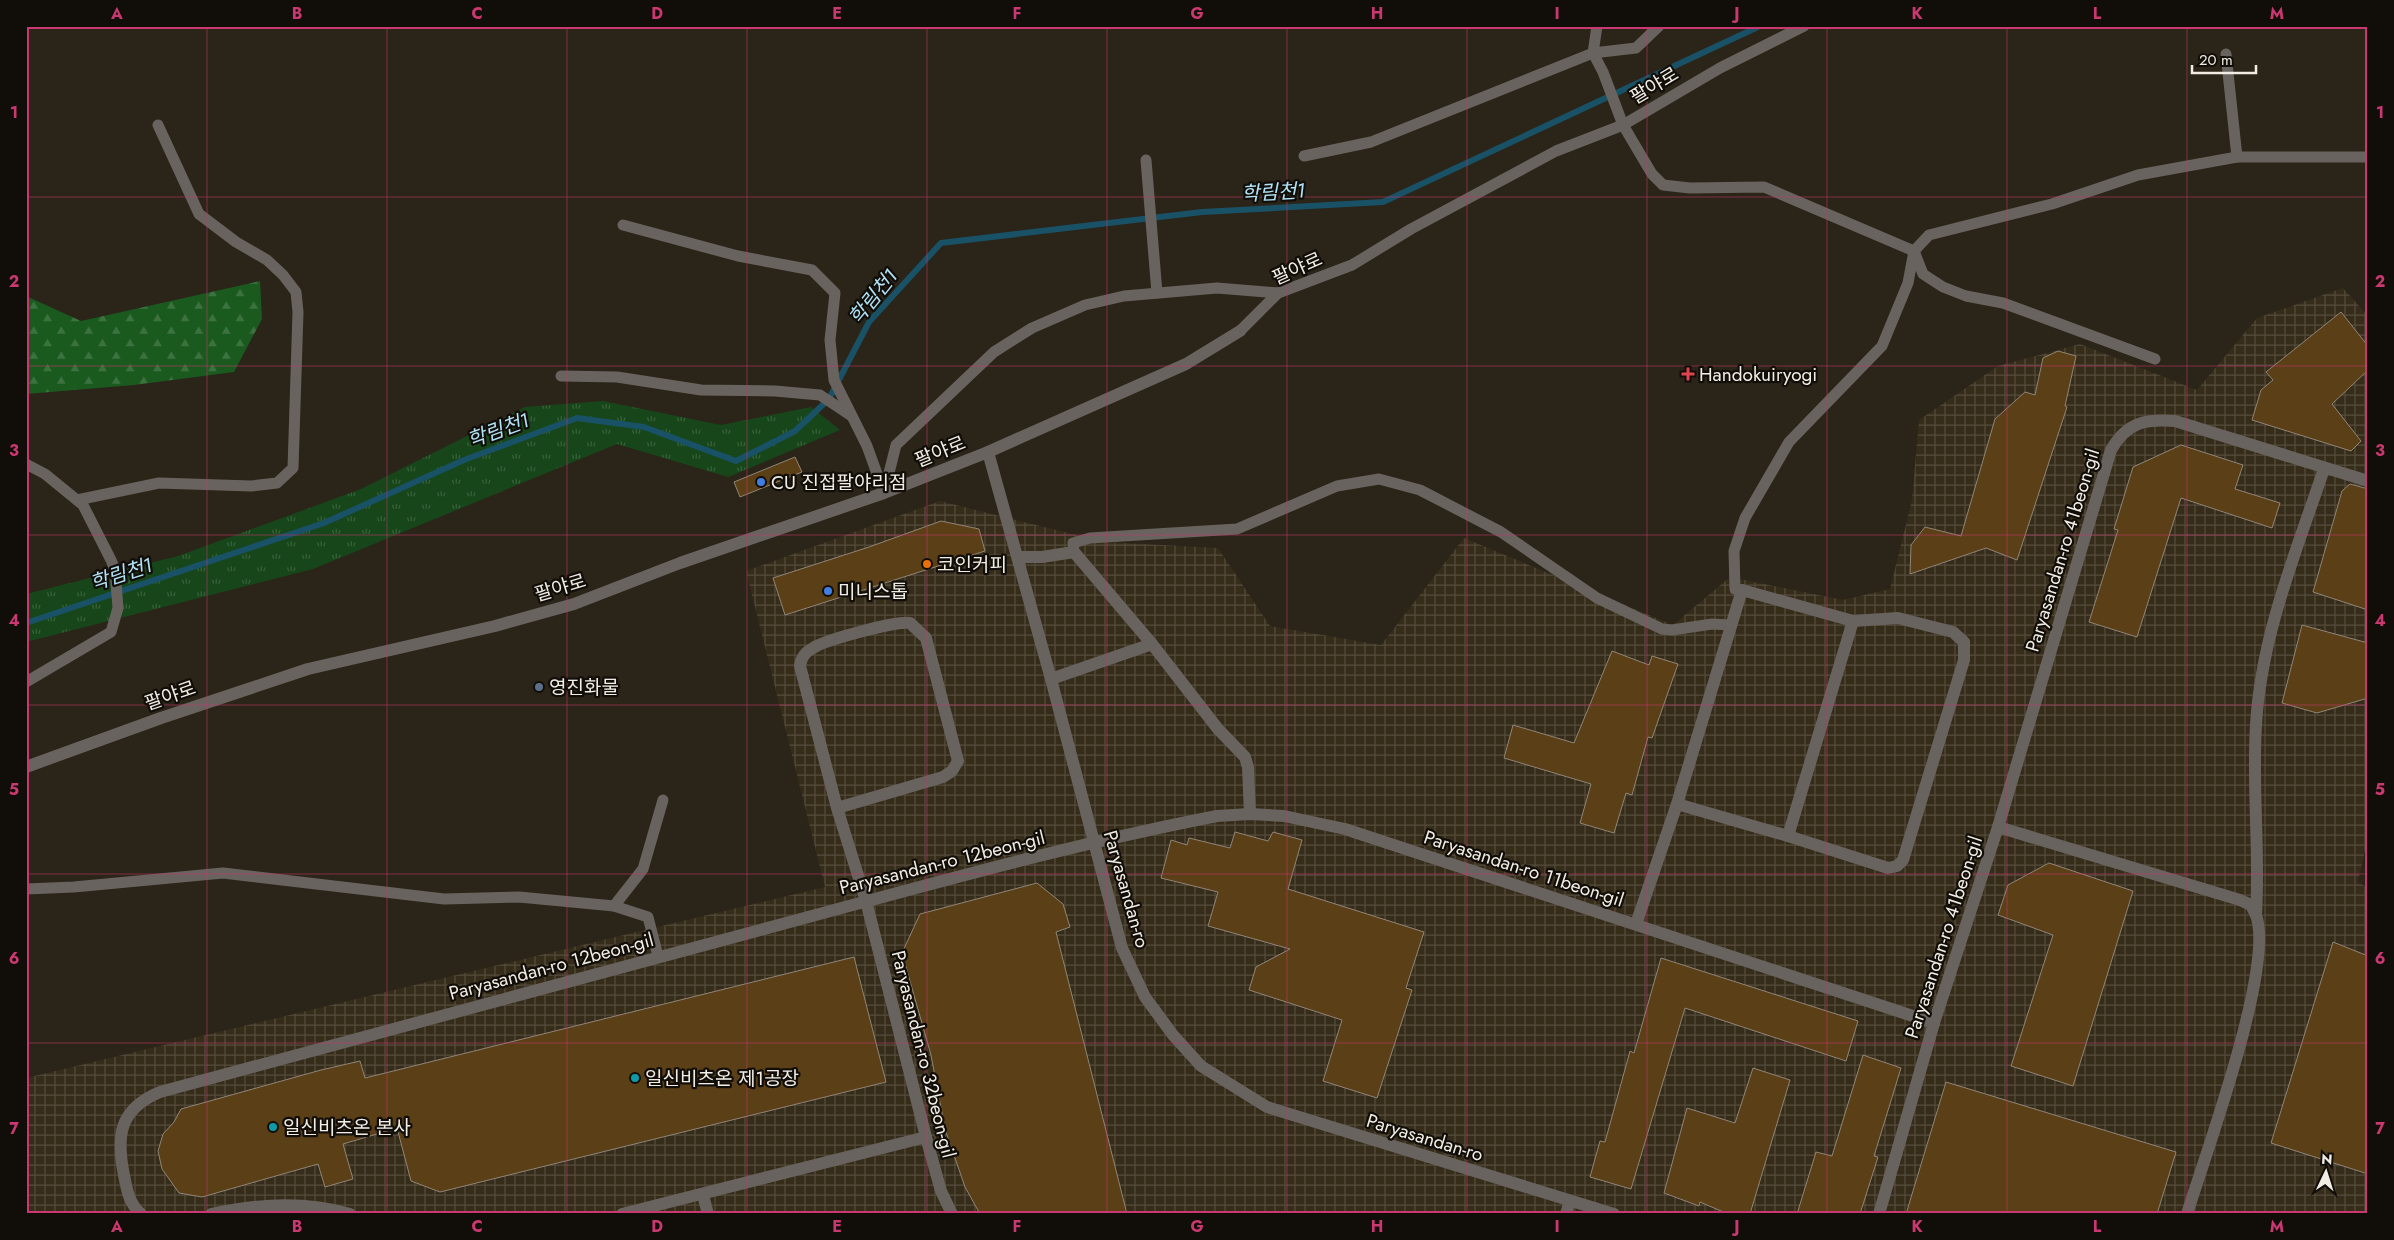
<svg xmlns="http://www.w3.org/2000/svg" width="2394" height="1240" font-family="Jost,'Noto Sans KR',sans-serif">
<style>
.industrial{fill:url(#industrial-grid)}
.grass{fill:url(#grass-tufts)}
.forest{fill:url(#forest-firs)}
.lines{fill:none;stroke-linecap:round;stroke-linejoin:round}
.stream{stroke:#195266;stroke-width:6}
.building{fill:#5b3f17;stroke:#908578}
.service{stroke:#69635f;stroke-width:11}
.minor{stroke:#69635f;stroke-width:12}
.tertiary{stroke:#69635f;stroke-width:12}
.grid{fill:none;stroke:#c93870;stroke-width:1;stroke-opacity:0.55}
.health-dot{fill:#e0444e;stroke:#110d08;stroke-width:2}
.shop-dot{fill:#3f7fe0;stroke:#110d08;stroke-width:2}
.food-dot{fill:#e8710a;stroke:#110d08;stroke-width:2}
.service-dot{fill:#5c6f8a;stroke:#110d08;stroke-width:2}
.culture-dot{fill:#0f9aa8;stroke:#110d08;stroke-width:2}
.labels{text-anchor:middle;stroke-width:4.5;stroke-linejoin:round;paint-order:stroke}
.street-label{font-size:19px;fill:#f1ece4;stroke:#110d08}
.poi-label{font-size:19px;fill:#f1ece4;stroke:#110d08;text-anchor:start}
.water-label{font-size:20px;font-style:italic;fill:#b1e1f5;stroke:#110d08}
.neatline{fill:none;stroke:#c93870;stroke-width:2}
.grid-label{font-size:16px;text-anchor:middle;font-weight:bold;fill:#c93870}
</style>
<defs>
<pattern id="industrial-grid" width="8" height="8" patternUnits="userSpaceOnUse" patternTransform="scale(1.25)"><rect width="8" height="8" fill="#362c1a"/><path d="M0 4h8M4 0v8" fill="none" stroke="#544b3b"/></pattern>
<pattern id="grass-tufts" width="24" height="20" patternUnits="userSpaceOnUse" patternTransform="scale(1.25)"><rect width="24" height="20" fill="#164619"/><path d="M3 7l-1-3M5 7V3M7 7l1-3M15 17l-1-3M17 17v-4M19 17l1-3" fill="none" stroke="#38613a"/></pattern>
<pattern id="forest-firs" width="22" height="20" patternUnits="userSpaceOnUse" patternTransform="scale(1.25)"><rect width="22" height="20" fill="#1a5a1f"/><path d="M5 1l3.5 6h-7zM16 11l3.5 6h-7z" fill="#3c723f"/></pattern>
</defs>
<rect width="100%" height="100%" fill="#2b2418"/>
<path class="industrial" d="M2343 288 2368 316V836L2358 882 2368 888V1214H26V1078L825 887 746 571 940 501 1104 542 1218 548 1270 626 1381 645 1464 538 1673 625 1730 577 1843 600 1890 589 1912 500 1919 420 1998 366 2080 344 2197 390 2257 318Z"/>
<path class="grass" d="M603 401 721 425 811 407 840 430 728 477 617 444 313 569 26 642V594L178 556 361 489 525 407Z"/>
<path class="forest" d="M260 281 262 319 234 372 134 385 26 394V296L81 321Z"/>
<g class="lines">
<path class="stream" d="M26 623 324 523 464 460 577 418 644 427 736 461 795 431 829 399 869 322 941 243 1202 212 1383 202 1760 26"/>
</g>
<g class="building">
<path d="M2341 312 2368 346V370L2332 404 2361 441 2351 451 2252 420 2261 390 2273 380 2266 372Z"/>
<path d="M2058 351 2076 356 2065 406 2067 407 2017 560 1986 548 1910 574 1911 545 1925 527 1961 536 1995 419 2025 392 2035 395 2043 358Z"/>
<path d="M2181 445 2243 465 2235 489 2280 503 2272 528 2181 498 2137 637 2089 622 2118 530 2114 529 2133 467Z"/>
<path d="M795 457 802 472 740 497 734 482Z"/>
<path d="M2350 484 2368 489V610L2313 592 2342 491Z"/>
<path d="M941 521 979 529 985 551 785 615 773 578 869 547Z"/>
<path d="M2302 625 2368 643V698L2317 713 2282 703Z"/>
<path d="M1612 651 1649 665 1652 656 1678 664 1652 738 1648 737 1632 795 1626 793 1614 833 1580 823 1591 784 1504 758 1513 725 1574 743Z"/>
<path d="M1235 832 1268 841 1273 832 1302 840 1288 889 1424 932 1406 988 1412 990 1377 1098 1323 1081 1342 1020 1249 990 1256 967 1290 949 1208 926 1218 892 1161 878 1171 840 1187 845 1189 838 1230 848Z"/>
<path d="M2049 863 2133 891 2073 1086 2011 1066 2053 935 1998 915 2008 885Z"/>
<path d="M1037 883 1063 904 1070 927 1056 932 1127 1214H980L965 1187 945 1129 931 1055 902 953 920 914Z"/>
<path d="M2333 942 2368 956V1174L2271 1143Z"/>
<path d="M854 957 886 1082 440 1192 411 1181 397 1128 343 1144 353 1179 325 1187 318 1164 202 1197 179 1193 162 1169 158 1151 163 1134 174 1122 181 1109 321 1070 360 1061 365 1078Z"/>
<path d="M1661 958 1858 1021 1846 1061 1685 1008 1631 1189 1590 1177 1600 1141 1605 1142 1630 1051 1634 1053Z"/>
<path d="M1863 1055 1901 1068 1874 1156 1878 1157 1860 1214H1797L1816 1152 1832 1156Z"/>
<path d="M1753 1068 1790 1080 1750 1214H1728L1700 1202 1699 1206 1664 1193 1687 1108 1735 1123Z"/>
<path d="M1946 1082 2176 1152 2157 1214H1906Z"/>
</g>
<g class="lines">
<g class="service">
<path d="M1597 26 1593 53 1636 48 1659 26"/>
<path d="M2226 54 2237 157"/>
<path d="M1304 156 1371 142 1593 53 1603 72 1623 125 1652 174 1663 185 1690 188 1764 187 1914 251 1929 235 2052 204 2138 175 2237 157H2368"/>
<path d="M1146 160 1157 293"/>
<path d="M623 225 738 256 812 270 835 293 830 340 834 380 867 446 884 493"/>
<path d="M1914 251 1923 274 1943 287 1966 296 2003 303 2155 359"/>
<path d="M1240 331 1278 293 1352 265 1411 229 1556 151 1623 125 1720 68 1804 26"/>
<path d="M561 376 617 377 701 390 775 391 820 395 850 415"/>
<path d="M26 464 45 474 83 505 111 560 115 570 118 608 111 632 26 682"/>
<path d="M884 493 896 445 994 352 1032 328 1085 305 1124 296 1217 288 1278 293"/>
<path d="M77 500 159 483 251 486 277 483 293 468 298 312 296 292 283 275 267 260 236 242 199 214 158 125"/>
<path d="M1074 552 1073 543 1090 538 1237 529 1337 486 1379 479 1420 490 1501 532 1597 598 1662 629 1672 630 1712 624 1730 625"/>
<path d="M1742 590 1735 589 1734 551 1745 518 1789 442 1882 346 1908 283 1914 251"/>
<path d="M26 889 74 887 223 873 444 899 519 897 614 906 648 917 658 956"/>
<path d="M614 906 643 869 663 800"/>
</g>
<g class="minor">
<path d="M988 452 1186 364 1240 331"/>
<path d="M1018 557H1042L1074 552 1152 644 1218 729 1245 757 1248 767 1250 814"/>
<path d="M1051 679 1152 644"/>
<path d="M837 808 943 777 952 771 958 761 926 638 910 623C895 621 825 640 813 648 805 652 801 658 800 666L837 808 866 901 926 1137 941 1191 952 1214"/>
<path d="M1998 827 2240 900 2251 905 2256 915"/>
<path d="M1788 836 1853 621"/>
<path d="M1636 924 1677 804 1742 590 1853 621 1898 618 1953 632 1964 642V660L1903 860 1897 866 1888 868 1788 836 1677 804"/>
<path d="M703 1195 708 1214"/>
<path d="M141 1214C129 1203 127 1191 124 1175 116 1136 119 1109 160 1092 390 1032 619 966 849 906 971 873 1093 840 1217 816L1250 814 1284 816 1345 829 1934 1023"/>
<path d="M211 1214C256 1204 305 1201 350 1214"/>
<path d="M622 1214 926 1137"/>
<path d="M1566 1214 1570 1201"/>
<path d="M1879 1214 1934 1023 1998 827 2111 450C2127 422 2145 419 2175 421L2368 481"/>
<path d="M2187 1214C2205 1155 2275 966 2256 915 2260 852 2252 788 2256 725 2261 636 2296 552 2324 469"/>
</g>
<path class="tertiary" d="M26 767 161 718 308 669 495 626 574 604 680 563 884 493 988 452 1051 679 1122 948 1145 997 1173 1035 1201 1066 1267 1107 1614 1214"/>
</g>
<path class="grid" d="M207 26V1214M387 26V1214M567 26V1214M747 26V1214M927 26V1214M1107 26V1214M1287 26V1214M1467 26V1214M1647 26V1214M1827 26V1214M2007 26V1214M2187 26V1214M26 197H2368M26 366H2368M26 535H2368M26 705H2368M26 874H2368M26 1043H2368"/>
<path class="health-dot" d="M1685.5 366.5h5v5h5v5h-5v5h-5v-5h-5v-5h5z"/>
<g class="shop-dot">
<circle cx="761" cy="482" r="5"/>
<circle cx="828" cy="591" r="5"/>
</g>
<circle class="food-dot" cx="927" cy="564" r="5"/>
<circle class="service-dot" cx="539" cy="687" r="5"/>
<g class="culture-dot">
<circle cx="635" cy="1078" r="5"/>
<circle cx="273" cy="1127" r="5"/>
</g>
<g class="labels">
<g class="street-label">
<text transform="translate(1654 85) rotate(-31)" y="7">팔야로</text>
<text transform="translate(1297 268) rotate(-24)" y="7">팔야로</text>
<text transform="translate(940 451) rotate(-22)" y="7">팔야로</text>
<text transform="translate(2062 550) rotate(-73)" y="7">Paryasandan-ro 41beon-gil</text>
<text transform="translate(560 587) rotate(-17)" y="7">팔야로</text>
<text transform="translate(170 695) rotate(-19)" y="7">팔야로</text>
<text transform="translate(942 862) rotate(-14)" y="7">Paryasandan-ro 12beon-gil</text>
<text transform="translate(1524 868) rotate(18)" y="7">Paryasandan-ro 11beon-gil</text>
<text transform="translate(1127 889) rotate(74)" y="7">Paryasandan-ro</text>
<text transform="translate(1943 937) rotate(-72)" y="7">Paryasandan-ro 41beon-gil</text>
<text transform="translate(551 966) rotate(-15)" y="7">Paryasandan-ro 12beon-gil</text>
<text transform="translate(924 1054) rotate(76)" y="7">Paryasandan-ro 32beon-gil</text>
<text transform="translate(1425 1137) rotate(17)" y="7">Paryasandan-ro</text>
</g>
<g class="poi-label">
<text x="1699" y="381">Handokuiryogi</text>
<text x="771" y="489">CU 진접팔야리점</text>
<text x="937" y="571">코인커피</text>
<text x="838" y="598">미니스톱</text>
<text x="549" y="694">영진화물</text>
<text x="645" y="1085">일신비츠온 제1공장</text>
<text x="283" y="1134">일신비츠온 본사</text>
</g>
<g class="water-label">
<text transform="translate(1273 192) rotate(-3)" y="7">학림천1</text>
<text transform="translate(873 297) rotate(-51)" y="7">학림천1</text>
<text transform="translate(498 430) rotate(-20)" y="7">학림천1</text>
<text transform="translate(121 574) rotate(-18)" y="7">학림천1</text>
</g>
</g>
<rect width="2394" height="1240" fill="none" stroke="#110d08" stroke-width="55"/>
<g transform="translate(2326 1172) rotate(4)" stroke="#110d08" stroke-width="4" paint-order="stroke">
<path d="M0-4L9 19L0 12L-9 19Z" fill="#f1ece4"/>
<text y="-8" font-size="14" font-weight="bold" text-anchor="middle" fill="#f1ece4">N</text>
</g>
<path d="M2192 65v8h64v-8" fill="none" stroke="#f1ece4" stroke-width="2.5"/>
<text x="2199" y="65" font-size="15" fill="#f1ece4" stroke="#110d08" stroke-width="4" paint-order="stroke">20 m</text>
<rect x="28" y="28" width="2338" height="1184" class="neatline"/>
<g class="grid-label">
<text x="117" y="19">A</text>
<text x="297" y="19">B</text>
<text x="477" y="19">C</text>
<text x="657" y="19">D</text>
<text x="837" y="19">E</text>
<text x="1017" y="19">F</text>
<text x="1197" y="19">G</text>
<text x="1377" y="19">H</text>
<text x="1557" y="19">I</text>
<text x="1737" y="19">J</text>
<text x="1917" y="19">K</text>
<text x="2097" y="19">L</text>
<text x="2277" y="19">M</text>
<text x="14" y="118">1</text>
<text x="2380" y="118">1</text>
<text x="14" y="287">2</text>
<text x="2380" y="287">2</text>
<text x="14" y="456">3</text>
<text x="2380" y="456">3</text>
<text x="14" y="626">4</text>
<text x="2380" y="626">4</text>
<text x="14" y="795">5</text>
<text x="2380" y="795">5</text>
<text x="14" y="964">6</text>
<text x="2380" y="964">6</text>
<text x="14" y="1134">7</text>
<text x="2380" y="1134">7</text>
<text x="117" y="1232">A</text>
<text x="297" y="1232">B</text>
<text x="477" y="1232">C</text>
<text x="657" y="1232">D</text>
<text x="837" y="1232">E</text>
<text x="1017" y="1232">F</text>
<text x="1197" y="1232">G</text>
<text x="1377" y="1232">H</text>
<text x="1557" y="1232">I</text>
<text x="1737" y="1232">J</text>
<text x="1917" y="1232">K</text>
<text x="2097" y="1232">L</text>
<text x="2277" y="1232">M</text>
</g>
</svg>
